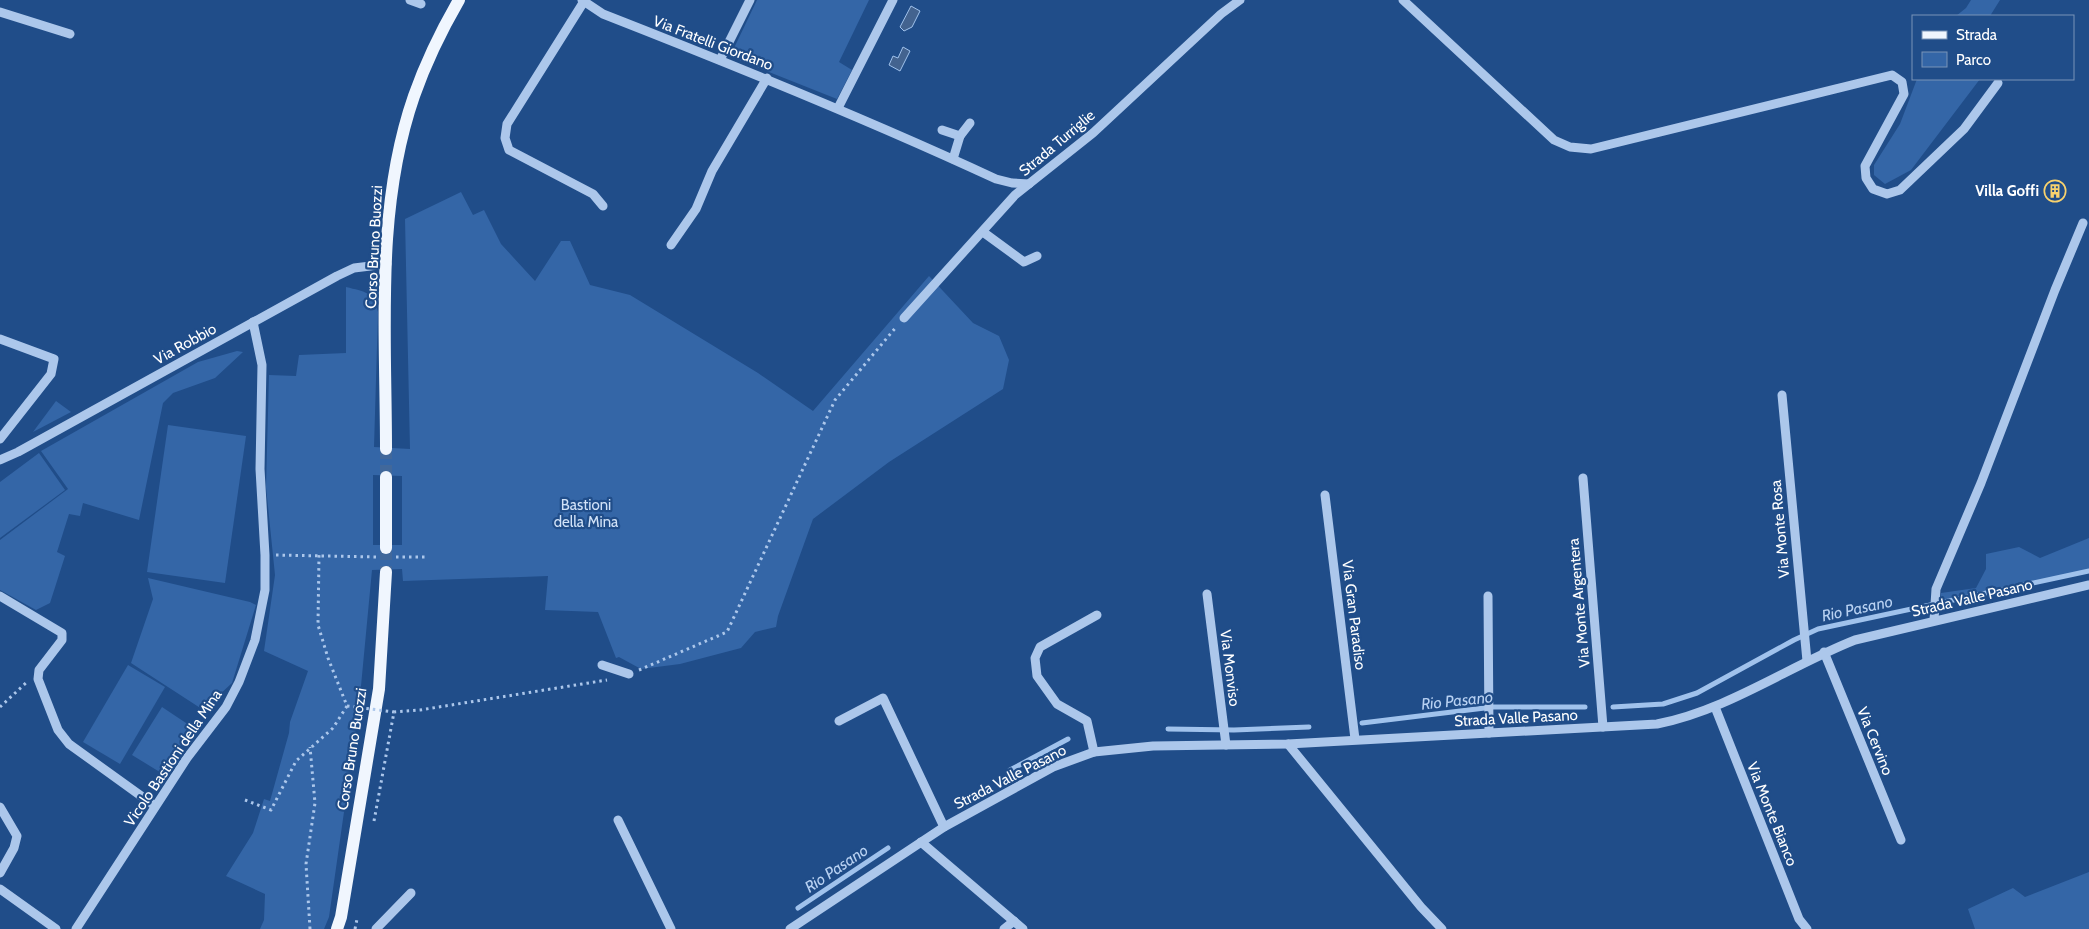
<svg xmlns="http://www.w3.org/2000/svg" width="2089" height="929" font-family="Cabin,sans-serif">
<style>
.green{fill:#3466a7;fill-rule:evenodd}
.water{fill:#43638f;stroke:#a0c2ec}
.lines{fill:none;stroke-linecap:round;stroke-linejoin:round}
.stream{stroke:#a0c2ec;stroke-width:5}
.major-tunnel{stroke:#41689b;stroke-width:12;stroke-dasharray:12 6;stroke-linecap:butt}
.path{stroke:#acc7eb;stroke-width:3;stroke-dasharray:2.5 4;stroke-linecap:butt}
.minor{stroke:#acc7eb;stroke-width:9}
.major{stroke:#f0f6fe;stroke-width:12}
.path-bridge{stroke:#acc7eb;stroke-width:3;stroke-dasharray:2.5 4;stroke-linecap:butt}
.labels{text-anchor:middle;stroke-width:4.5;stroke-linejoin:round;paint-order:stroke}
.street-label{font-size:15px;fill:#fff;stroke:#204d89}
.poi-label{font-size:15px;font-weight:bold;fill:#fff;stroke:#204d89;text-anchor:end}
.park-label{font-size:15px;fill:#d1e2f8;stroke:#204d89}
.water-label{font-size:16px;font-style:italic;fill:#b8d1f2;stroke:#204d89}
</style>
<rect width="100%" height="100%" fill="#204d89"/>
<g class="green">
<path d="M757 0H869L839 62 852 70 837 99 739 60 735 52V46Z"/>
<path d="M1971 0H2000L1990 16H1956L1966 8Z"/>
<path d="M1917 79H1980L1911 170 1885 184 1874 175V165L1900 124Z"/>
<path d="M461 192 473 215 484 210 501 244 535 281 561 241H570L590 285 630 295 758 373 813 411 929 276 973 323 999 336 1009 360 1003 389 889 462 813 519 778 616 776 627 755 632 741 648 680 664 641 669 619 657 616 658 598 612 545 610 548 576 403 581 402 569 372 570 359 707 329 917 324 929H260L264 920 265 894 226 876 253 833 264 799 270 801 289 733 290 722 308 671 264 651 275 575 266 487 269 375 296 376 299 355 346 353V287C365 292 373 291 378 312L374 447 410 449 405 219ZM373 475 402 476V545H373Z"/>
<path d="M237 351 243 352 215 378 173 393 163 403 139 520 83 503 80 516 69 514 57 552 65 556 50 603 36 610 0 590V540L68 489 41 451 198 362Z"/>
<path d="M56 401 71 412 33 432Z"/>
<path d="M168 425 246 436 225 583 147 572Z"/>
<path d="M39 453 65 490 0 538V482Z"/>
<path d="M2089 538V571L1940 604 1941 593 1976 588 1986 569V554L2019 547 2040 558Z"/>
<path d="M148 578 250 602 256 605 232 683 218 696 208 713 131 663 153 599Z"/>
<path d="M128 665 165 687 120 764 83 742Z"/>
<path d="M162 707 192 727 163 774 132 755Z"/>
<path d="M2089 872V929H1975L1968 909 2013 888 2025 897Z"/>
</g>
<g class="water">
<path d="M911 6 920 11 912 27 904 31 900 27Z"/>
<path d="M903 47 910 51 900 71 889 65 893 56 898 58Z"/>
</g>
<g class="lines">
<g class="stream">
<path d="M1613 707 1663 704 1697 693 1794 640 1818 629 2089 571"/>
<path d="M1362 723 1493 707H1585"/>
<path d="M1168 729 1234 730 1309 727"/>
<path d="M1010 770 1068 739"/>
<path d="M798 908 888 848"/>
</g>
<g class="major-tunnel">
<path d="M386 477V449"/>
<path d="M386 548V572"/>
</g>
<g class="path">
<path d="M276 555 377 557"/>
<path d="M396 557H427"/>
<path d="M639 670 727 632 835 400 897 326"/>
<path d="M0 707 27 682"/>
<path d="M245 800 271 810 296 761 333 728 347 706 328 658 318 625 319 555"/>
<path d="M374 821 394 712 420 710 607 680"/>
<path d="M310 929 306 864 315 803 310 747"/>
<path d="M355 929 357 919"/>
</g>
<g class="minor">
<path d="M410 0 421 4"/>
<path d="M582 0 603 14C736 66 867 119 996 179L1012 183 1029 184"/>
<path d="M1403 0 1554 140 1570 147 1591 149 1892 75 1902 82 1904 94 1865 166 1866 178 1873 189 1887 194 1900 190 1964 129 1998 83"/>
<path d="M583 3 507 124 505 138 509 150 593 194 603 206"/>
<path d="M0 12 70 34"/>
<path d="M720 60 750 0"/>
<path d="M838 108 893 0"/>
<path d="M942 130 960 136"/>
<path d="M953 159 960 136 970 123"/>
<path d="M983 232 1024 262 1037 256"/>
<path d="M671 245 696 209 712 171 767 78"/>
<path d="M904 318 1015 195 1093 133 1221 14 1240 0"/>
<path d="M0 339 54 359 51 374 0 439"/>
<path d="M1782 395 1807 661"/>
<path d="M0 460 18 452 337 276 354 268 387 264"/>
<path d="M1583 478 1603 727"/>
<path d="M1325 495 1355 739"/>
<path d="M1207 594 1226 745"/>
<path d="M0 596 62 633V640L39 670 38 679 58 730 69 744 155 806"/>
<path d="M1488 596 1489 733"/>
<path d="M1934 620 1936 589 1981 483 2055 290 2083 223"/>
<path d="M1824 652 1901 840"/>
<path d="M602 665 629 674"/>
<path d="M1715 707 1799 919 1807 929"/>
<path d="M839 721 883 698 944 827"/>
<path d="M1288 744 1421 907 1442 929"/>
<path d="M1094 752 1087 721 1057 704 1037 676 1035 658 1040 647 1097 615"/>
<path d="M0 807 17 836 14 848 0 873"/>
<path d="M618 820 671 929"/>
<path d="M921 842 1023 929"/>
<path d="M0 889 56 929"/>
<path d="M76 929 187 758 226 707 239 682 255 640 265 590V555L260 469 262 365 253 322"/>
<path d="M376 929 411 893"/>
<path d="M790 929 944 827 1053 767 1094 752 1153 746 1288 744 1657 724C1728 710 1789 666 1855 640L2089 585"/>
<path d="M1004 929 1014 921"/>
</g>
<g class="major">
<path d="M386 449C386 332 375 208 414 96 426 62 441 31 459 0"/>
<path d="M386 548V477"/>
<path d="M337 929 341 917 379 689 386 572"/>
</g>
<path class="path-bridge" d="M347 706 394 712"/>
</g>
<defs>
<g id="building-ring" transform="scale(1.125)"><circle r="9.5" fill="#204d89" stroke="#f8d26d" stroke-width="1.5"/><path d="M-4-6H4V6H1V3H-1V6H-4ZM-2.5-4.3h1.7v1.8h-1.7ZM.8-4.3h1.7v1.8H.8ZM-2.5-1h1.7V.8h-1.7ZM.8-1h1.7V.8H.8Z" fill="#f8d26d"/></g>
</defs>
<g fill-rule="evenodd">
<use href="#building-ring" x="2055" y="191"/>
</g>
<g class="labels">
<g class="street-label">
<text transform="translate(713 43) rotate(21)" y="5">Via Fratelli Giordano</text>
<text transform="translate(1057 143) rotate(-40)" y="5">Strada Turriglie</text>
<text transform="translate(374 247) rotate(-87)" y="5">Corso Bruno Buozzi</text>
<text transform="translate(185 344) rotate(-29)" y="5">Via Robbio</text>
<text transform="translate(1780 529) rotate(-95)" y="5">Via Monte Rosa</text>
<text transform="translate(1972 598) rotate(-13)" y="5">Strada Valle Pasano</text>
<text transform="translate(1579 603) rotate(-95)" y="5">Via Monte Argentera</text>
<text transform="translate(1354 615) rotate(83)" y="5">Via Gran Paradiso</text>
<text transform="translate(1230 668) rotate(83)" y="5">Via Monviso</text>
<text transform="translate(1516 718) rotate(-3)" y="5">Strada Valle Pasano</text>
<text transform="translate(1875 741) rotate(68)" y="5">Via Cervino</text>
<text transform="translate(352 749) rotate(-81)" y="5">Corso Bruno Buozzi</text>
<text transform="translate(173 758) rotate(-56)" y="5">Vicolo Bastioni della Mina</text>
<text transform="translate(1010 777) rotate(-27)" y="5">Strada Valle Pasano</text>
<text transform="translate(1772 814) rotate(68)" y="5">Via Monte Bianco</text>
</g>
<g class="poi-label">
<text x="2039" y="196">Villa Goffi</text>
</g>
<g class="park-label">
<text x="586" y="510">Bastioni<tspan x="586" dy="17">della Mina</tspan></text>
</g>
<g class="water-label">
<text transform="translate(1857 608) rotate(-12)" y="6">Rio Pasano</text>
<text transform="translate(1457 700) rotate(-6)" y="6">Rio Pasano</text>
<text transform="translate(836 868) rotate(-34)" y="6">Rio Pasano</text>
</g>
</g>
<rect x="1912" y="15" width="162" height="65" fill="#204d89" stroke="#7994b8"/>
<rect x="1922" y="31" width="25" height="8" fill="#f0f6fe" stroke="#7994b8"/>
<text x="1956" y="40" font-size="15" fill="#ffffff">Strada</text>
<rect x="1922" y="52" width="25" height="15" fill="#3466a7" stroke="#7994b8"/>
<text x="1956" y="65" font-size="15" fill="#ffffff">Parco</text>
</svg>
